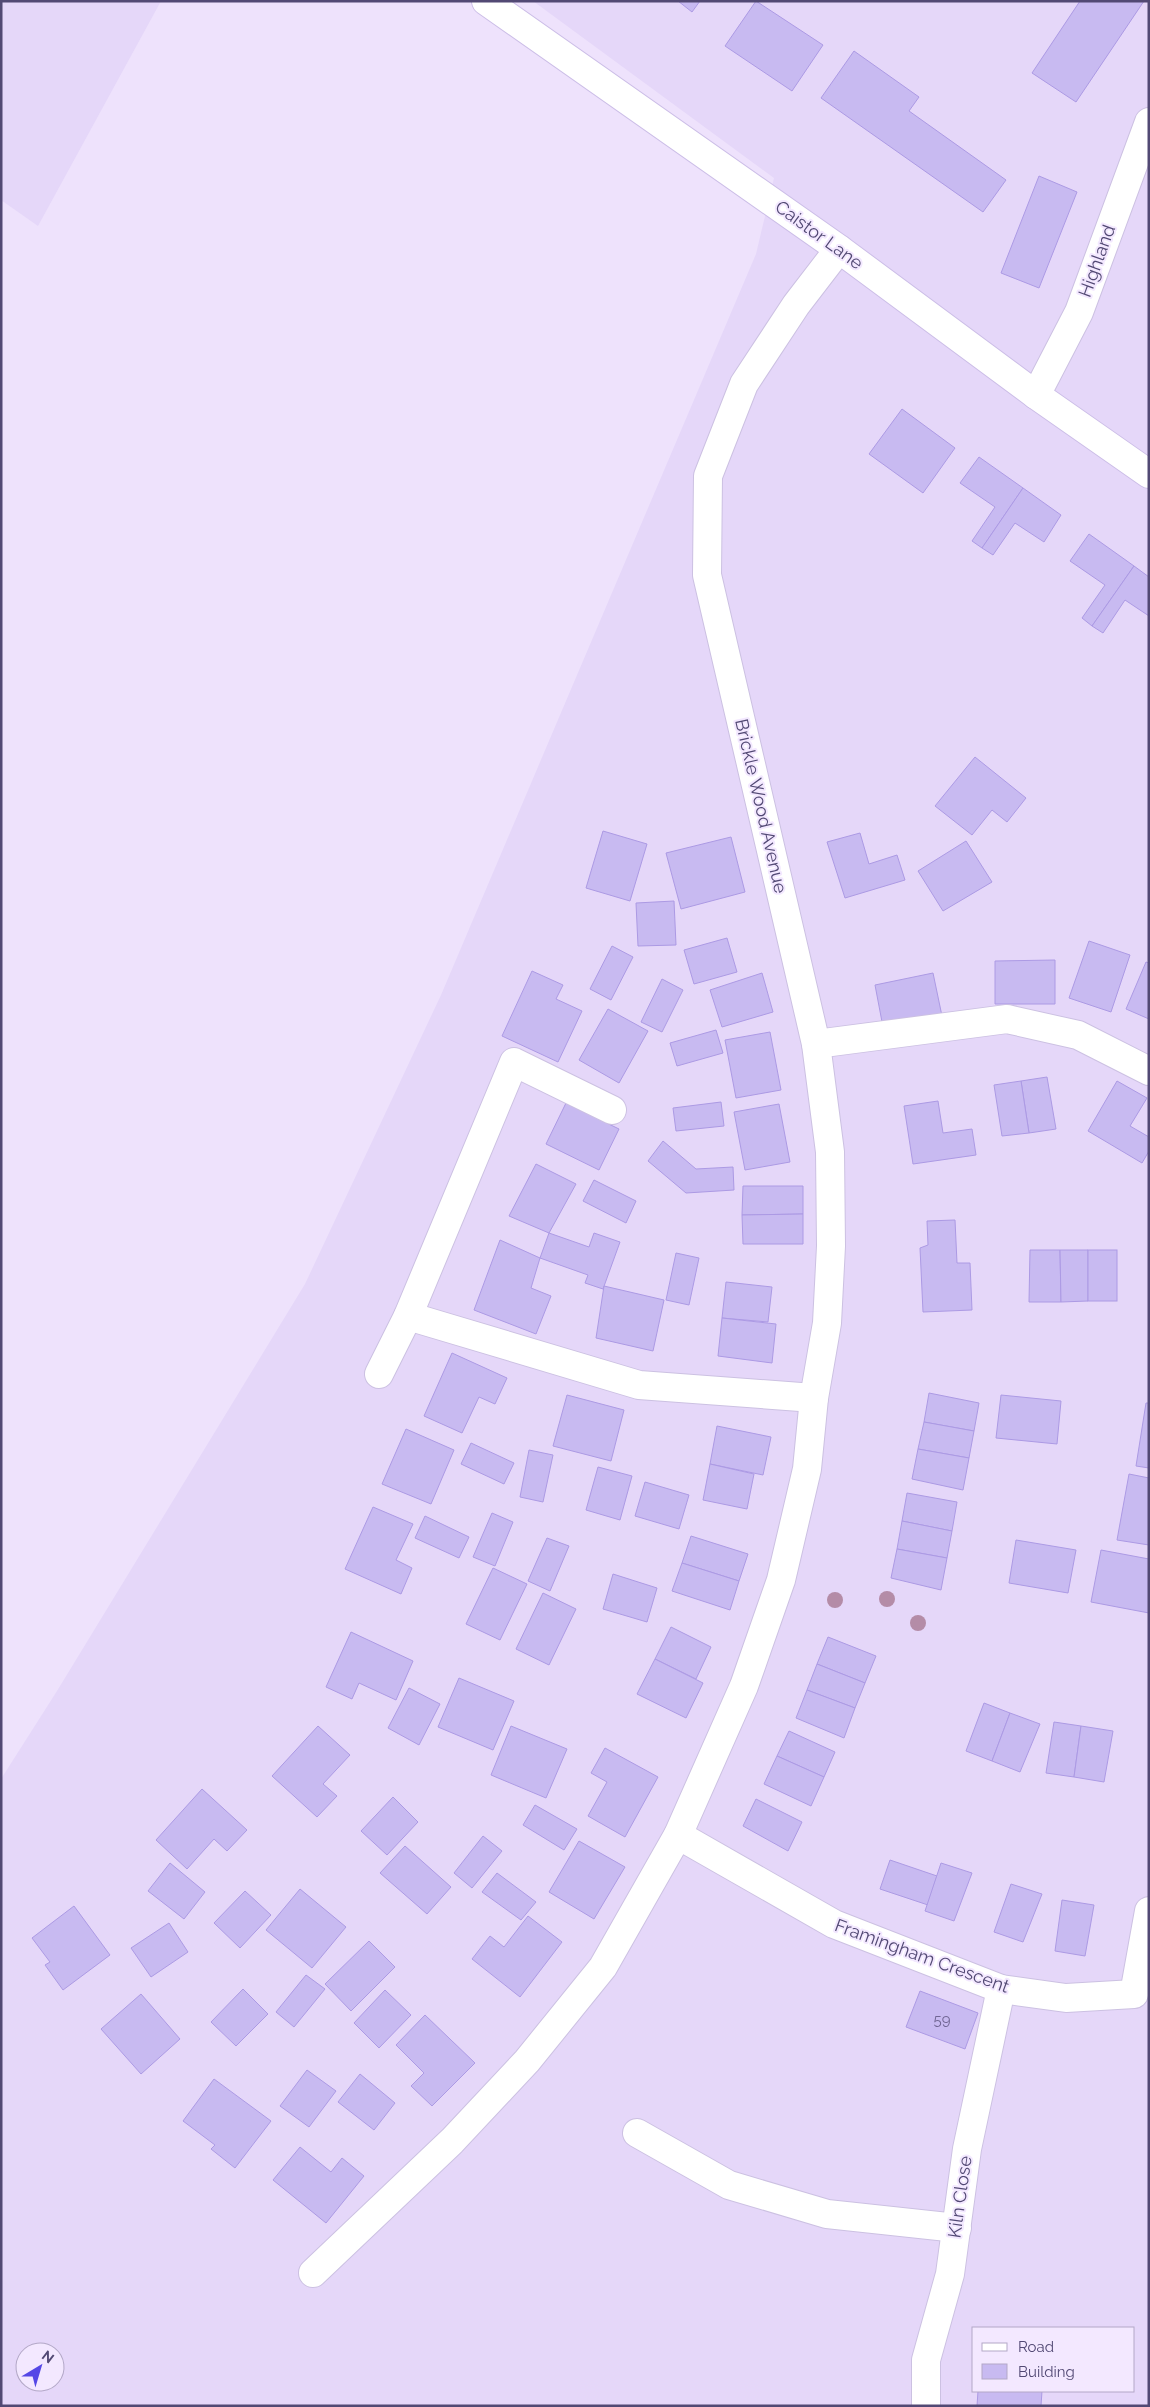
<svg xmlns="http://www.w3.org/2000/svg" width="1150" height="2407" font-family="Raleway,sans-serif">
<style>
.residential{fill:#e5d7f9;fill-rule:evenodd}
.building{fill:#c8baf1;stroke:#ac9ae4}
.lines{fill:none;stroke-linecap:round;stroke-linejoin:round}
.street-casing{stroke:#ccc1e2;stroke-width:30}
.secondary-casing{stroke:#ccbee7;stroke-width:30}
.street{stroke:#fff;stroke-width:28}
.secondary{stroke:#fff;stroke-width:28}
.tree{fill:#b48ca7}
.labels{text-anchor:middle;stroke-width:4;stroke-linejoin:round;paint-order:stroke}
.number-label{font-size:15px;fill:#706593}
.street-label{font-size:18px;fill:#524974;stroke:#f3e8ff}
</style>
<rect width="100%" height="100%" fill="#eee2fc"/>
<g class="residential">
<path d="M1 1H161L38 226 1 200Z"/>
<path d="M533 1H1149V2406H1V1779L57 1691 305 1284 441 995 756 254 774 178ZM974 2328H1134V2391H974ZM25 2352H55V2382H25Z"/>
</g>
<g class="building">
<path d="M678 1H700L692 12Z"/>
<path d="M756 1 823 45 792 91 725 46Z"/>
<path d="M1080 1H1144L1076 102 1032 73Z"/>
<path d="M854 51 919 97 909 111 1006 180 983 212 821 98Z"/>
<path d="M1039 176 1077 192 1039 288 1001 273Z"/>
<path d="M902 409 955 448 923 493 869 454Z"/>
<path d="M979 457 1023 488 982 548 972 541 995 507 960 483Z"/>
<path d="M1023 488 1061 515 1044 542 1015 523 993 555 982 548Z"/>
<path d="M1089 534 1134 566 1092 626 1082 618 1105 585 1070 561Z"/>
<path d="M1134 566 1149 577V616L1125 600 1103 633 1092 626Z"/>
<path d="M975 757 1026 798 1007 822 992 810 972 835 935 806Z"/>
<path d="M603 831 647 844 630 901 586 888Z"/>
<path d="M860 833 869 864 897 855 905 880 845 898 827 842Z"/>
<path d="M731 837 745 892 681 909 666 853Z"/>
<path d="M966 841 992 882 943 911 918 871Z"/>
<path d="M674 901 676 945 638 946 636 903Z"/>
<path d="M727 938 737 972 694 984 684 950Z"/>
<path d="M1089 941 1130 955 1111 1012 1069 998Z"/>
<path d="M612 946 633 957 611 1000 590 989Z"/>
<path d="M1055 960V1004H995V961Z"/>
<path d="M1146 962 1149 963V1019L1126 1009Z"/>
<path d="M532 971 563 985 556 999 582 1011 558 1062 502 1036Z"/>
<path d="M762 973 773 1012 722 1027 710 990Z"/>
<path d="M933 973 942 1016 883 1027 875 985Z"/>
<path d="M662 979 683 990 662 1032 641 1022Z"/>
<path d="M608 1009 648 1031 619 1083 579 1060Z"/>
<path d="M716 1030 723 1053 677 1066 670 1043Z"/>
<path d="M770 1032 781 1090 736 1098 725 1040Z"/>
<path d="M1047 1077 1056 1129 1029 1133 1021 1081Z"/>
<path d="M1021 1081 1029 1133 1002 1136 994 1085Z"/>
<path d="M1117 1081 1147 1098 1130 1126 1149 1137V1151L1142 1163 1088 1131Z"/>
<path d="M938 1101 943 1133 972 1129 976 1155 913 1164 904 1106Z"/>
<path d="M721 1102 724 1126 676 1131 673 1108Z"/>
<path d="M566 1103 619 1129 599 1170 546 1144Z"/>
<path d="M779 1104 790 1162 745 1170 734 1112Z"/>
<path d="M663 1141 696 1169 733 1167 734 1190 686 1193 648 1161Z"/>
<path d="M536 1164 576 1184 549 1233 509 1216Z"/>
<path d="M594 1180 636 1201 626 1223 583 1201Z"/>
<path d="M743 1186H803V1214L742 1215Z"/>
<path d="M803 1214V1244H743L742 1215Z"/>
<path d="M955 1220 957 1263H970L972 1310 923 1312 920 1248 928 1245 927 1221Z"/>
<path d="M549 1233 589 1247 594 1233 620 1242 603 1289 585 1283 588 1275 540 1258Z"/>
<path d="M500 1240 540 1258 531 1288 551 1296 536 1334 474 1310Z"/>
<path d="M1030 1250H1060L1061 1302H1029Z"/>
<path d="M1060 1250H1088V1301L1061 1302Z"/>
<rect x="1088" y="1250" width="29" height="51"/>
<path d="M676 1253 699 1258 689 1305 666 1300Z"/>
<path d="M726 1282 772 1287 768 1322 722 1318Z"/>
<path d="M604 1286 664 1300 653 1351 596 1338Z"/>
<path d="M722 1318 776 1324 772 1363 718 1356Z"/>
<path d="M452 1353 507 1378 495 1404 479 1397 462 1433 424 1416Z"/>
<path d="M929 1393 979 1403 974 1431 924 1422Z"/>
<path d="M567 1395 624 1410 611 1461 553 1446Z"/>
<path d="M1001 1395 1061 1401 1057 1444 996 1438Z"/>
<path d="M1146 1403H1149V1468L1136 1466Z"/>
<path d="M924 1422 974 1431 969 1458 918 1449Z"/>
<path d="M717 1426 771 1437 763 1475 710 1464Z"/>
<path d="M406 1429 454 1450 431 1504 382 1484Z"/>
<path d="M471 1443 514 1463 504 1484 461 1464Z"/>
<path d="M918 1449 969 1458 963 1490 912 1479Z"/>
<path d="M529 1450 553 1455 543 1502 520 1497Z"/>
<path d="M710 1464 754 1474 747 1509 703 1500Z"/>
<path d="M598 1467 632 1476 620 1520 586 1510Z"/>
<path d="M1129 1474 1149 1478V1545L1117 1540Z"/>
<path d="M645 1482 689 1495 679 1529 635 1516Z"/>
<path d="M907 1493 957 1502 952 1531 902 1521Z"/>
<path d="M373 1507 413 1524 396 1560 412 1568 401 1594 345 1569Z"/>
<path d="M492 1513 513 1522 495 1566 473 1557Z"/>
<path d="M425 1516 469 1537 459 1558 415 1538Z"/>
<path d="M902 1521 952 1531 947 1558 897 1549Z"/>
<path d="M691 1536 748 1554 739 1581 682 1563Z"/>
<path d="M547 1538 569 1546 550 1591 528 1581Z"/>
<path d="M1016 1540 1076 1550 1068 1593 1009 1583Z"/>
<path d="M897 1549 947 1558 941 1590 891 1578Z"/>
<path d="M1101 1550 1149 1559V1613L1091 1602Z"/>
<path d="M682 1563 739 1581 730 1610 672 1591Z"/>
<path d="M493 1568 527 1584 500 1640 466 1624Z"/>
<path d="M613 1574 657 1588 647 1622 603 1609Z"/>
<path d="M543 1593 576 1609 549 1665 516 1649Z"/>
<path d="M671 1627 711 1647 696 1679 655 1659Z"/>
<path d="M351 1632 413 1661 396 1700 359 1683 352 1699 326 1687Z"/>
<path d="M828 1637 876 1656 865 1683 817 1664Z"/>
<path d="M655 1659 703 1683 686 1718 637 1694Z"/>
<path d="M817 1664 865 1683 855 1708 807 1690Z"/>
<path d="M459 1678 514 1701 493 1750 438 1727Z"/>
<path d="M409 1688 440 1704 419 1745 388 1728Z"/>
<path d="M807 1690 855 1708 844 1738 796 1718Z"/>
<path d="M984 1703 1010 1713 992 1761 966 1751Z"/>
<path d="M1010 1713 1040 1724 1020 1772 992 1761Z"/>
<path d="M1054 1722 1081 1726 1074 1777 1046 1773Z"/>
<path d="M318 1726 350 1755 323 1784 337 1796 317 1817 272 1776Z"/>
<path d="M511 1726 567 1749 546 1798 491 1775Z"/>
<path d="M1081 1726 1113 1731 1104 1782 1074 1777Z"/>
<path d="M789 1731 835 1752 824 1777 777 1756Z"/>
<path d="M605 1748 658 1777 625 1837 588 1816 607 1782 591 1773Z"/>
<path d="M777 1756 824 1777 811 1806 764 1784Z"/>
<path d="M202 1789 247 1830 227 1851 214 1839 187 1869 156 1840Z"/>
<path d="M393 1797 418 1822 387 1855 361 1831Z"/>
<path d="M756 1799 802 1822 788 1851 743 1826Z"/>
<path d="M535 1805 577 1829 564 1850 523 1825Z"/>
<path d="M483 1836 502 1851 472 1888 454 1873Z"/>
<path d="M579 1841 625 1867 594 1919 549 1892Z"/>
<path d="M405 1846 451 1887 427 1914 380 1873Z"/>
<path d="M890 1860 937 1876 928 1905 880 1889Z"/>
<path d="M170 1863 205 1892 184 1919 148 1891Z"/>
<path d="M941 1863 972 1873 954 1921 925 1911Z"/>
<path d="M497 1873 536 1902 521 1920 482 1892Z"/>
<path d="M1011 1884 1042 1894 1023 1942 994 1932Z"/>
<path d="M300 1889 346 1927 312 1968 266 1930Z"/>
<path d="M245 1891 271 1915 240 1948 214 1923Z"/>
<path d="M1062 1900 1094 1905 1085 1956 1055 1951Z"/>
<path d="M74 1906 110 1955 63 1990 45 1965 50 1962 32 1938Z"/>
<path d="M528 1916 562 1942 520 1997 472 1959 490 1936 504 1947Z"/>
<path d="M169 1923 188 1952 151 1977 131 1948Z"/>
<path d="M369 1941 395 1967 351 2011 325 1984Z"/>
<path d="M306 1975 325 1989 294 2027 276 2012Z"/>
<path d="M243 1989 268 2014 236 2046 211 2022Z"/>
<path d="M385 1990 411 2015 379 2048 354 2023Z"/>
<path d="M920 1991 978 2013 965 2049 906 2027Z"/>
<path d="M141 1994 180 2039 141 2074 101 2029Z"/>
<path d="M425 2015 475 2063 432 2106 411 2086 424 2073 396 2045Z"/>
<path d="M307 2070 336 2091 309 2127 280 2106Z"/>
<path d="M360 2074 395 2103 374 2130 338 2102Z"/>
<path d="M214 2079 271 2121 235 2168 211 2149 215 2145 183 2121Z"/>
<path d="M300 2147 331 2172 342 2158 364 2176 326 2223 273 2180Z"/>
<path d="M978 2391H1042L1041 2406H977Z"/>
</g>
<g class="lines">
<g class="street-casing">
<g id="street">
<path d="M1036 395 1079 312 1149 122"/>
<path d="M816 1044 1007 1019 1078 1035 1149 1071"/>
<path d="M408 1316 639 1385 814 1398"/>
<path d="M379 1374 408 1316 514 1062 612 1110"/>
<path d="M678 1835 834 1924 1001 1989 1066 1998 1134 1994 1149 1911"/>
<path d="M637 2133 729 2185 827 2214 957 2228"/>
<path d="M313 2273 452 2141 527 2061 603 1967 678 1835 744 1686 781 1580 807 1469 814 1398 827 1323 831 1246 830 1152 816 1044 707 575 708 476 744 384 796 305 839 249"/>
<path d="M926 2406V2360L950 2274 967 2149 1001 1989"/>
</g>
</g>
<g class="secondary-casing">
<path id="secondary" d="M486 1 839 249 1036 395 1149 474"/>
</g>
<use href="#street" class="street"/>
<use href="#secondary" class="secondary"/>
</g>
<g class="tree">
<circle cx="887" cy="1599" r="8"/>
<circle cx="835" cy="1600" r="8"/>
<circle cx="918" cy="1623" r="8"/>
</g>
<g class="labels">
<g class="number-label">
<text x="942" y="2025">59</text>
</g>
<g class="street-label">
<text transform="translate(819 235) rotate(36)" y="6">Caistor Lane</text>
<text transform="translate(1097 261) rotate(-70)" y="6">Highland</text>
<text transform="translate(761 806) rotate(77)" y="6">Brickle Wood Avenue</text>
<text transform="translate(922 1956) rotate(20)" y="6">Framingham Crescent</text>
<text transform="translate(960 2197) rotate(-82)" y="6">Kiln Close</text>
</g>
</g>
<rect width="1150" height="2407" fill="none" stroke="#524974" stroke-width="5"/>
<rect x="972" y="2327" width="162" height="65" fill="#f3e8ff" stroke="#b3a8c7"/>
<rect x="982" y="2343" width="25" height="8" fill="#ffffff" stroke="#b3a8c7"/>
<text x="1018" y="2352" font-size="15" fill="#524974">Road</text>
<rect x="982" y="2364" width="25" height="15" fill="#c8baf1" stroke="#b3a8c7"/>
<text x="1018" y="2377" font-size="15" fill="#524974">Building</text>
<g transform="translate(40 2367) rotate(38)"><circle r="24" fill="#f3e8ff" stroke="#b3a8c7"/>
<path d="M0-4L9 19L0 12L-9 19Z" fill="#5547e6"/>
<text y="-8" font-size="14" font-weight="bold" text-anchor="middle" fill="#524974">N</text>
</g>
</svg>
